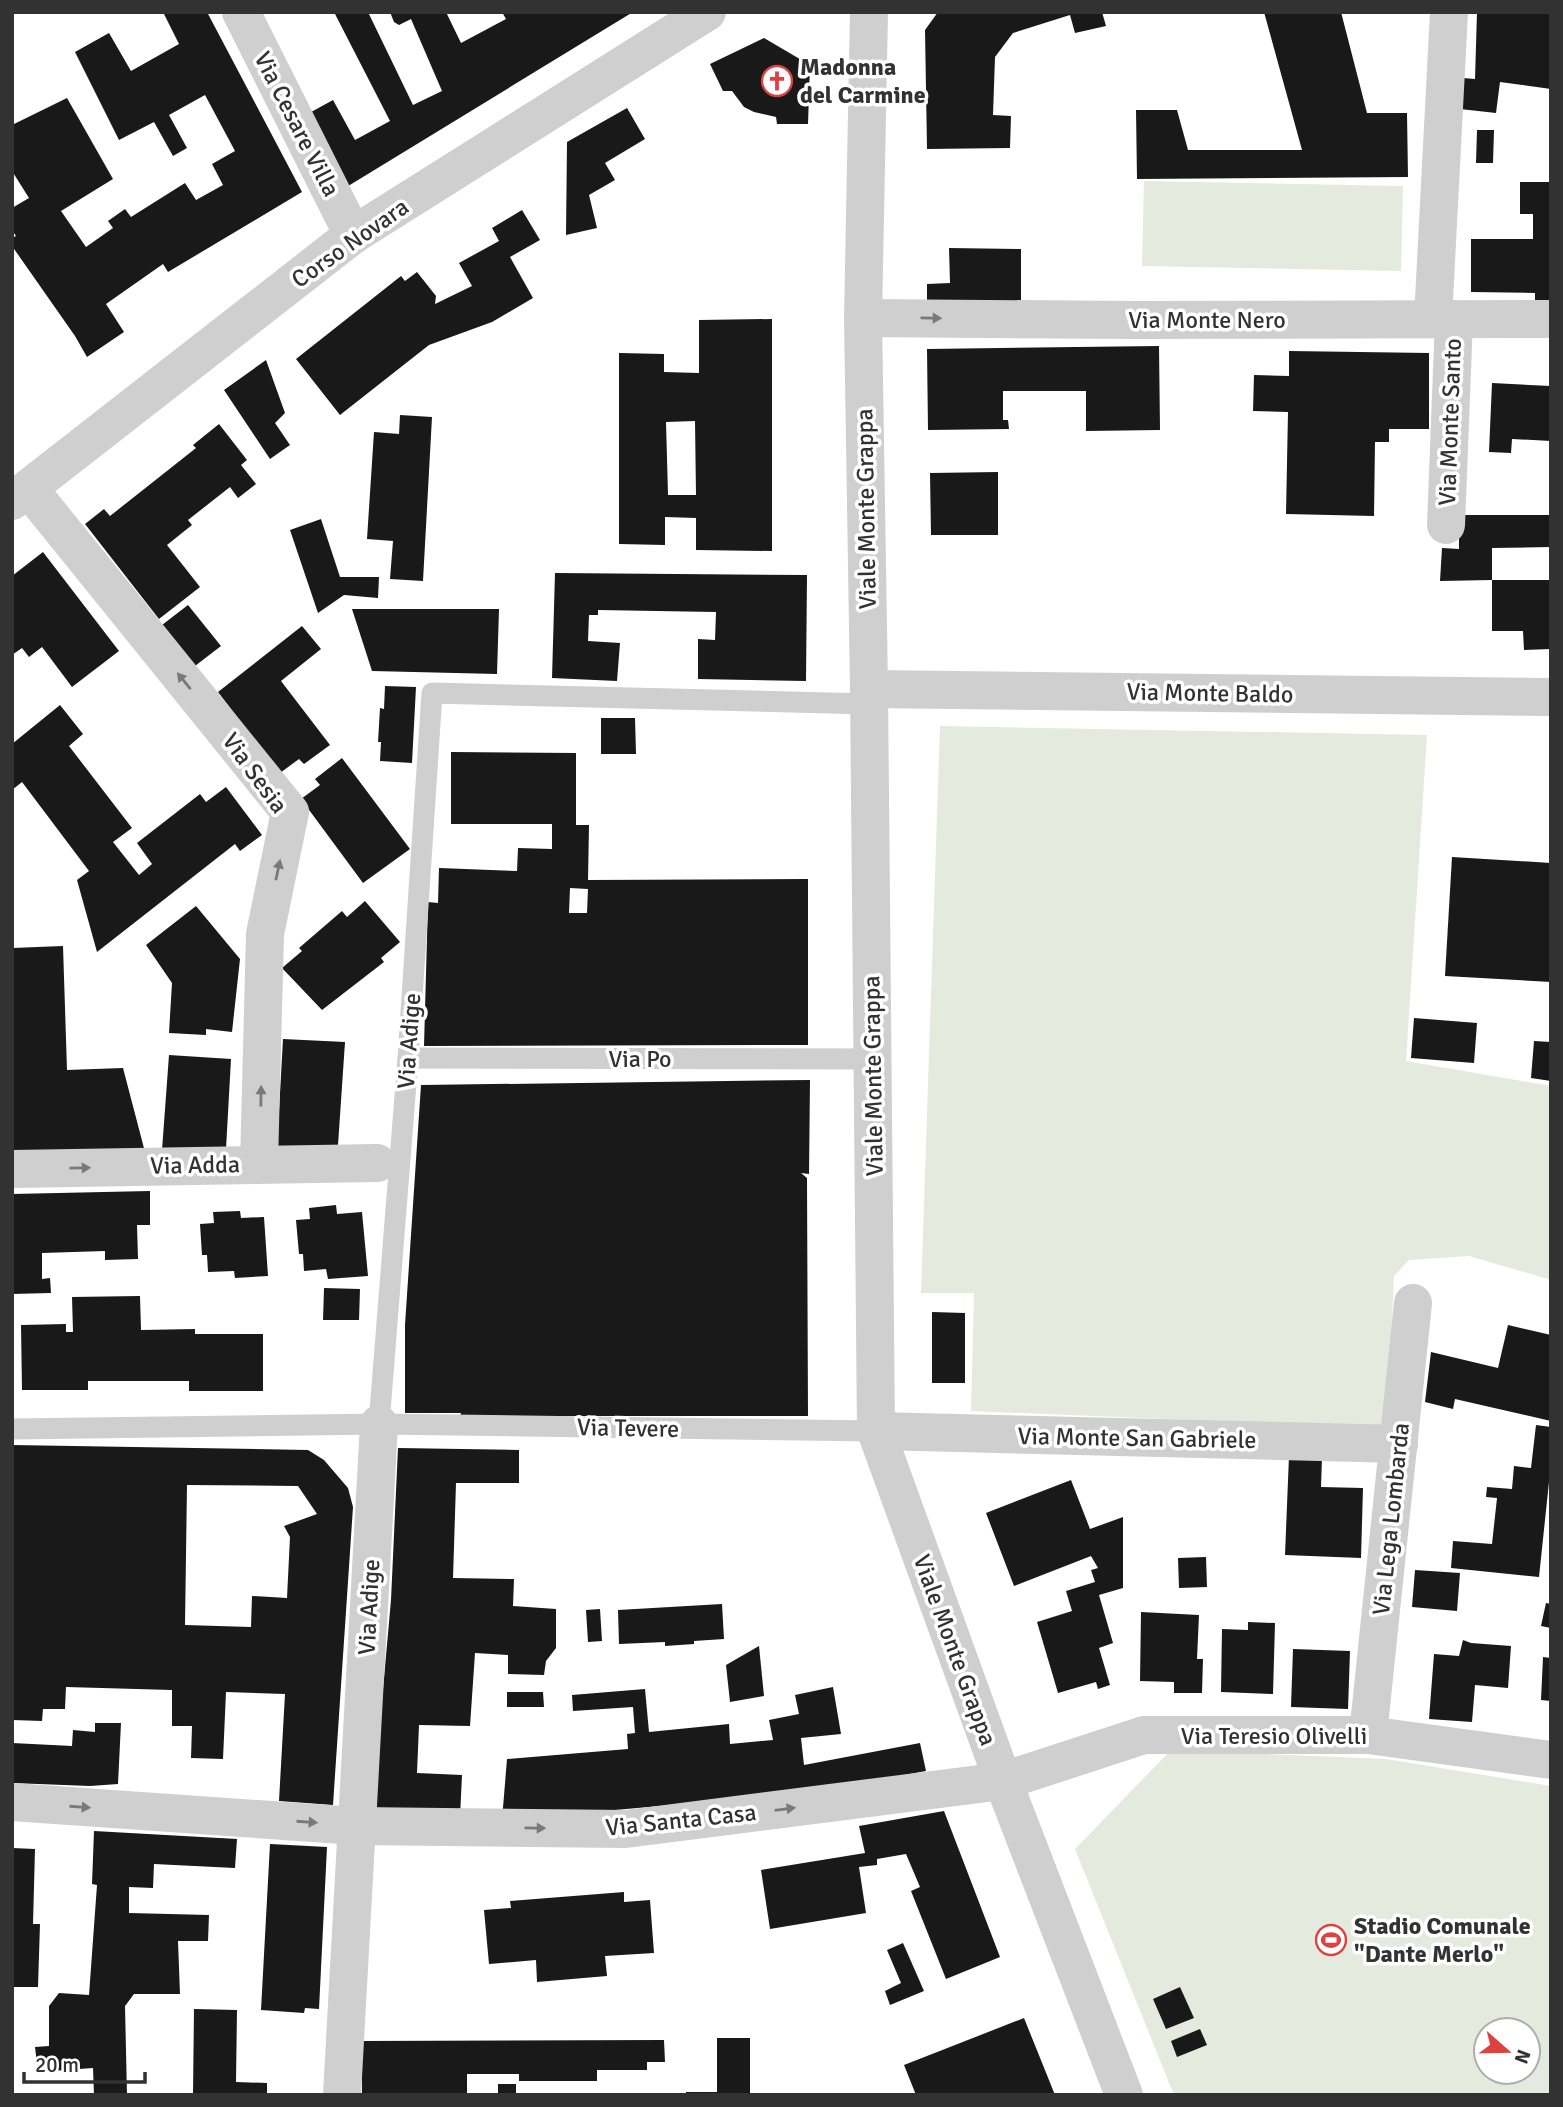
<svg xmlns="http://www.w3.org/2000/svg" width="1563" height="2107" font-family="Signika,sans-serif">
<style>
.green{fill:#e4eade;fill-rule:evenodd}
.building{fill:#191919;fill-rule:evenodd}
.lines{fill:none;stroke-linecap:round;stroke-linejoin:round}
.service{stroke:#cfcfcf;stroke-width:21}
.minor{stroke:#cfcfcf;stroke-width:38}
.tertiary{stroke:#cfcfcf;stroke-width:38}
.oneway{fill:#797979}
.labels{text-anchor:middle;stroke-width:7;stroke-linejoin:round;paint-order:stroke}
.poi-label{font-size:24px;font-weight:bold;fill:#323232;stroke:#fff;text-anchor:start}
.street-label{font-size:24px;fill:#323232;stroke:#fff}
</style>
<rect width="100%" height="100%" fill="#fff"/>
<g class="green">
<path d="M1144 181 1403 186 1401 271 1142 266Z"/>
<path d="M940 726 1427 735 1406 1061 1551 1086V1280L1469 1256 1409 1260 1394 1276 1387 1428 971 1411 974 1293H921Z"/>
<path d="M1171 1750 1386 1759 1551 1786V2095H1174L1075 1849ZM1486 2030H1528V2072H1486Z"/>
</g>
<g class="building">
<path d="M163 12H207L302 192 168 272 163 264 106 304 124 332 87 357 75 336 12 246V238L16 236 12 230V208L29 198 12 171V125L67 98 113 179 61 211 86 247 113 228 108 221 125 209 131 217 185 183 196 200 223 185 212 164 235 151 205 95 169 115 187 148 173 156 154 122 119 140 75 52 109 33 131 71 179 44Z"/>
<path d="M334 12H368L413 105 442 91 411 19 399 25 394 22 390 12H446L461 43 506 19 502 12H633L340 191 302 117 333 100 355 140 390 121Z"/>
<path d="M938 12H1102L1106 26 1075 33 1070 15 1013 33 995 57 993 115 1011 116 1010 148 927 149 925 30Z"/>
<path d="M1264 12H1341L1367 113H1407L1408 177 1137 179 1136 110H1177L1188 150H1302Z"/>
<path d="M1477 12H1551V89L1500 82 1496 113 1460 109 1463 78 1475 79Z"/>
<path d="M764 38 810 65 808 124H777L776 117 754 112 744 107 732 91H723L710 64Z"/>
<path d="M627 108 645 139 605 163 615 180 589 195 597 228 566 235 567 142Z"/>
<path d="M1477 130H1494L1493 163H1476Z"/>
<path d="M1520 182H1549L1551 311H1535V293L1471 292V239H1533V214H1520Z"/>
<path d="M522 210 540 240 510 257 533 298 492 322 429 345 340 415 296 359 401 276 405 281 417 272 436 296 435 304 472 286 459 263 499 241 492 228Z"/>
<path d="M949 248 1021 249V305L927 314V284L950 283Z"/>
<path d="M772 319V551L696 550V518L665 517V545L619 544V353L664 354V372L699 373V320ZM695 421 696 495H668L666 422Z"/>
<path d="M1159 346 1160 430 1086 431V391H1003V420H1008L1009 429 928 430 927 349Z"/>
<path d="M1289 351 1429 353V429H1389V442H1375L1374 516 1286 514 1288 412 1253 411 1254 375 1289 376Z"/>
<path d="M266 360 285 413 275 423 290 445 270 459 224 390Z"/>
<path d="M1492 383 1551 386V441L1512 439 1511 453 1489 452Z"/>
<path d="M400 415 432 417 423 581 390 579 393 541 367 539 374 432 399 434Z"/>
<path d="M219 424 247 460 241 465 256 484 238 498 230 487 188 520 192 525 167 545 200 587 159 619 85 524 104 509 110 516 196 448 193 445Z"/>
<path d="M998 472V535H931L930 473Z"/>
<path d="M1459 515H1551V547L1492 548V580H1551V649L1524 650 1523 631H1492V580L1440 581 1442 548 1459 549Z"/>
<path d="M321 519 340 577H379L378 598 344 595 318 613 290 530Z"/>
<path d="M43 552 119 651 72 687 42 647 29 657 22 648 12 655V576Z"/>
<path d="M555 573 807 575 806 681 698 679V639L715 640 716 612 598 610V615H589L588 641 620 643 617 681 552 678Z"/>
<path d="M188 605 221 646 195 666 162 625Z"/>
<path d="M352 609H499L497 674 372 671Z"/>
<path d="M302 626 321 649 281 681 330 745 304 764 299 759 280 773 218 692Z"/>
<path d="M385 686 416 687 412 763 380 761 381 742H378L380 708 384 709Z"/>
<path d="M60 705 83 734 69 746 132 828 113 842 139 875 152 864 137 843 200 794 206 802 226 787 262 835 240 851 235 844 97 952 77 880 89 871 22 782 12 790V744Z"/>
<path d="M601 718H635L636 754H601Z"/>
<path d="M451 752 576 753V825H589L588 880 808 879V1045L424 1046 428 902 438 903 439 868 517 871 518 848 552 849V824H451ZM570 888 588 889 587 913H569Z"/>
<path d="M342 758 410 849 363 883 301 799 320 785 315 779Z"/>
<path d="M1452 857 1551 863V982L1445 976Z"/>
<path d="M365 901 400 942 381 958 384 962 322 1010 282 968 302 951 299 948 342 911 347 917Z"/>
<path d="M196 906 240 959 232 1032 206 1029V1035L169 1033 172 983 146 945Z"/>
<path d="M63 946 67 1070 123 1068 145 1152 12 1154V948Z"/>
<path d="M1414 1018 1477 1023 1474 1063 1411 1058Z"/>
<path d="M283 1039 345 1042 338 1145 277 1148Z"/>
<path d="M1534 1041 1551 1042V1081L1531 1078Z"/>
<path d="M169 1055 231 1059 226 1149 162 1150Z"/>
<path d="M810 1080 809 1174 801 1173 807 1178 808 1416H460L461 1413H405V1325L421 1085Z"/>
<path d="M150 1191V1225H137L138 1259 105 1260V1251L42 1253V1279L50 1278 51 1293 12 1294V1194Z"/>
<path d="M336 1205 337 1214 362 1212 368 1276 328 1279 326 1269 304 1271 303 1254H299L296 1220 310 1219 309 1208Z"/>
<path d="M240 1211 241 1218 264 1217 268 1276 235 1278 234 1271 208 1272 207 1255H202L200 1224 214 1223 213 1212Z"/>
<path d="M324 1288 360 1289 359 1320H323Z"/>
<path d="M140 1296 141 1330 195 1329V1334H263V1391H189V1381H88V1390H22L21 1325 66 1324V1332H73L72 1297Z"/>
<path d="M932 1312 965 1313V1383H932Z"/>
<path d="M1508 1325 1551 1335V1421L1455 1399 1453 1409 1425 1402 1431 1352 1498 1368Z"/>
<path d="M1536 1425 1551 1427V1463L1539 1577 1451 1568 1453 1541 1492 1544 1497 1498 1486 1497 1487 1487 1512 1489 1514 1466 1531 1468Z"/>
<path d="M12 1445 308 1450 324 1460 348 1488 353 1507 333 1805 279 1801 285 1694 226 1692 223 1759 191 1758 192 1726H172V1690L66 1687 65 1709H43L42 1721 12 1720ZM187 1485 298 1486 317 1514 284 1526 290 1537 287 1598 252 1596 251 1627 185 1625Z"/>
<path d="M398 1448 519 1450V1483H456L453 1578 514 1579 513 1606 556 1609V1648L546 1661 544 1675 508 1674V1655L475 1653 470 1726 419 1725 417 1773 462 1775 460 1817 376 1813 380 1723 391 1600Z"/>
<path d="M1289 1456 1322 1458 1321 1487 1363 1488 1361 1558 1285 1555Z"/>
<path d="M1071 1480 1090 1529 1123 1517V1588L1099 1595 1113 1643 1099 1648 1110 1685 1098 1689 1096 1682 1058 1693 1037 1622 1072 1611 1066 1591 1095 1582 1091 1570 1098 1568 1091 1556 1014 1586 986 1513Z"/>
<path d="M1206 1557 1207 1587 1179 1588 1178 1558Z"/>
<path d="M1415 1570 1460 1573 1457 1611 1412 1607Z"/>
<path d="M1546 1603 1551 1604V1628L1541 1626Z"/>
<path d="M722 1604 724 1639 694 1641V1644L665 1646V1642L619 1644 618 1610Z"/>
<path d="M600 1609 602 1641 588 1642 586 1610Z"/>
<path d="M1141 1612 1199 1615 1197 1659H1203L1202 1693H1174V1682L1140 1681Z"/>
<path d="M1248 1622 1275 1623 1273 1694 1221 1692 1222 1629 1248 1630Z"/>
<path d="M1463 1640 1471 1643 1511 1646 1508 1688 1475 1685 1472 1722 1429 1719 1434 1654 1459 1656Z"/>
<path d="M759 1646 764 1696 730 1702 726 1665Z"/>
<path d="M1293 1649 1350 1651 1348 1709 1291 1707Z"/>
<path d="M1543 1657 1551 1658V1701L1541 1700Z"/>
<path d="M833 1687 841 1734 801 1738 804 1765 920 1743 926 1771 806 1793 502 1820 507 1759 628 1749 627 1734 635 1733 633 1707 573 1711 572 1695 645 1689 649 1732 729 1724 730 1744 773 1740 769 1720 799 1714 795 1695Z"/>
<path d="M507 1692H543L544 1707H507Z"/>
<path d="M95 1723H121L118 1784 90 1786 12 1783V1743L72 1746 73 1730 95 1732Z"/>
<path d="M944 1811 1000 1957 946 1979 911 1891 920 1887 906 1854 877 1859V1865L859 1867 866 1913 770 1929 761 1870 865 1853 859 1826Z"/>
<path d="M94 1831 237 1839 235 1868 154 1864 153 1888 129 1887V1913L209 1915 208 1941H178L180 1994H134L125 2006 127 2095H94L93 2068 38 2072 35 2047 49 2046V2006L59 1993 89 1995 97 1885 92 1884Z"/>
<path d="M270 1844 327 1847 319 2009 305 2008 304 2013 261 2010Z"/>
<path d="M12 1848 35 1849 33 1924H40L38 1987H12Z"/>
<path d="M624 1892V1902L650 1900 654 1953 605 1956 607 1976 537 1982 536 1960 489 1964 484 1910 511 1908 510 1901Z"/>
<path d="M903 1943 924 1991 890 2005 885 1991 901 1983 887 1950Z"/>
<path d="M1180 1987 1194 2018 1166 2029 1153 1999Z"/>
<path d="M194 2009 237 2010 236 2082 267 2083V2095H193Z"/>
<path d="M1024 2018 1055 2095H916L904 2065Z"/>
<path d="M1200 2029 1207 2045 1177 2057 1171 2041Z"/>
<path d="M717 2038H750V2095H686V2092H717Z"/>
<path d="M664 2040 665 2062H647V2070H597V2081H519V2074H467V2095H362V2041Z"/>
<rect x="498" y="2084" width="18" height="11"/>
</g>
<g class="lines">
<g class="service">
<path d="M408 1058 872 1059"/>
<path d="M379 1424 408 1058 432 693 869 704"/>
<path d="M12 1429 379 1424 876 1431"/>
</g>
<g class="minor">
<path d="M241 12 353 235"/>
<path d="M863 318 1135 320 1551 319"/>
<path d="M1433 319 1449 12"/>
<path d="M29 489 290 812 265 934 259 1164"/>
<path d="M1446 525 1454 319"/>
<path d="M869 689 1551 697"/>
<path d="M12 1169 377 1163"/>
<path d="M876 1431 1399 1444"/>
<path d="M1368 1735 1413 1303"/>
<path d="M12 1802 357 1826 626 1829 1003 1781 1144 1735H1368L1551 1760"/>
<path d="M342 2095 379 1424"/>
</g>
<g class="tertiary">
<path d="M869 12 863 318 869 689 876 1431 1003 1781 1124 2095"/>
<path d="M12 501 353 235 707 12"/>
</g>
</g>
<defs><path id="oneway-solid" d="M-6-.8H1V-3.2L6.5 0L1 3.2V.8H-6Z" transform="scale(1.75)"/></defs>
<g class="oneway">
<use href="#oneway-solid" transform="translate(931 318) rotate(1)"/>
<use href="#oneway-solid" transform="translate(184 681) rotate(-129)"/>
<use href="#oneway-solid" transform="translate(278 870) rotate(-78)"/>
<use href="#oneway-solid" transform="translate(261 1096) rotate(-89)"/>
<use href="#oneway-solid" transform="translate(80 1168) rotate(-1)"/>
<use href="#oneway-solid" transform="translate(80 1807) rotate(4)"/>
<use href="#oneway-solid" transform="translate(785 1809) rotate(-7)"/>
<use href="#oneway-solid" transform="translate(307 1822) rotate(4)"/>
<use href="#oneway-solid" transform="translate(535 1828) rotate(1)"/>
</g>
<defs>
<g id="church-ring" transform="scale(1.575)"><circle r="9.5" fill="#fff" stroke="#dd4140" stroke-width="1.5"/><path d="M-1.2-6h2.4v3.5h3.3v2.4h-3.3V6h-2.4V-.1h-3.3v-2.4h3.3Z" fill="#dd4140"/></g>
<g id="stadium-ring" transform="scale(1.575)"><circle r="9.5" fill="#fff" stroke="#dd4140" stroke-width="1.5"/><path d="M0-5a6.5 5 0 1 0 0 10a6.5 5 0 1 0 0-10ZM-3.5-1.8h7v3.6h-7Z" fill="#dd4140"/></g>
</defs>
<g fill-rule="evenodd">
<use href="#church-ring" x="777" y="81"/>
<use href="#stadium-ring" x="1331" y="1940"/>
</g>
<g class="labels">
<g class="poi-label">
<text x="800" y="75">Madonna<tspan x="800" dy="28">del Carmine</tspan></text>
<text x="1354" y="1934">Stadio Comunale<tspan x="1354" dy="28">"Dante Merlo"</tspan></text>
</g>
<g class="street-label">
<text transform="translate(297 124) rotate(63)" y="8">Via Cesare Villa</text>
<text transform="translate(350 243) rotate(-35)" y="8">Corso Novara</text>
<text x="1207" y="328">Via Monte Nero</text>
<text transform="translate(1450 422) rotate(-88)" y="8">Via Monte Santo</text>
<text transform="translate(866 509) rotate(-91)" y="8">Viale Monte Grappa</text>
<text transform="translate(1210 693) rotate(1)" y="8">Via Monte Baldo</text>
<text transform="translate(255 773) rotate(54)" y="8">Via Sesia</text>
<text transform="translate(409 1041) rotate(-86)" y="8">Via Adige</text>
<text x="640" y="1067">Via Po</text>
<text transform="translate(873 1076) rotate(-91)" y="8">Viale Monte Grappa</text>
<text transform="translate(195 1165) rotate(-1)" y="8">Via Adda</text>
<text transform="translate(628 1428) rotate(1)" y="8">Via Tevere</text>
<text transform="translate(1137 1438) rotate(1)" y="8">Via Monte San Gabriele</text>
<text transform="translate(1391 1519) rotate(-84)" y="8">Via Lega Lombarda</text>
<text transform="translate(369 1607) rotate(-87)" y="8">Via Adige</text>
<text transform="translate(955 1650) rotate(70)" y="8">Viale Monte Grappa</text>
<text x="1274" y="1744">Via Teresio Olivelli</text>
<text transform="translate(681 1820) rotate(-6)" y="8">Via Santa Casa</text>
</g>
</g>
<rect width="1563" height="2107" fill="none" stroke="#323232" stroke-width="28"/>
<g transform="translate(1507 2051) rotate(110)"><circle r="33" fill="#ffffff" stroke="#adadad" stroke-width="2"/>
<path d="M0-5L12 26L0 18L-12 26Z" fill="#dd4140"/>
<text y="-10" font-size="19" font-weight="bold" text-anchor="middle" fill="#323232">N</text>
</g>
<path d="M24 2072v10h121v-10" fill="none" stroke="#323232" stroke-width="3.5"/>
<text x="35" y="2072" font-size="21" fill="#323232" stroke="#ffffff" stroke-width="5" paint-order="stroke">20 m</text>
</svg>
